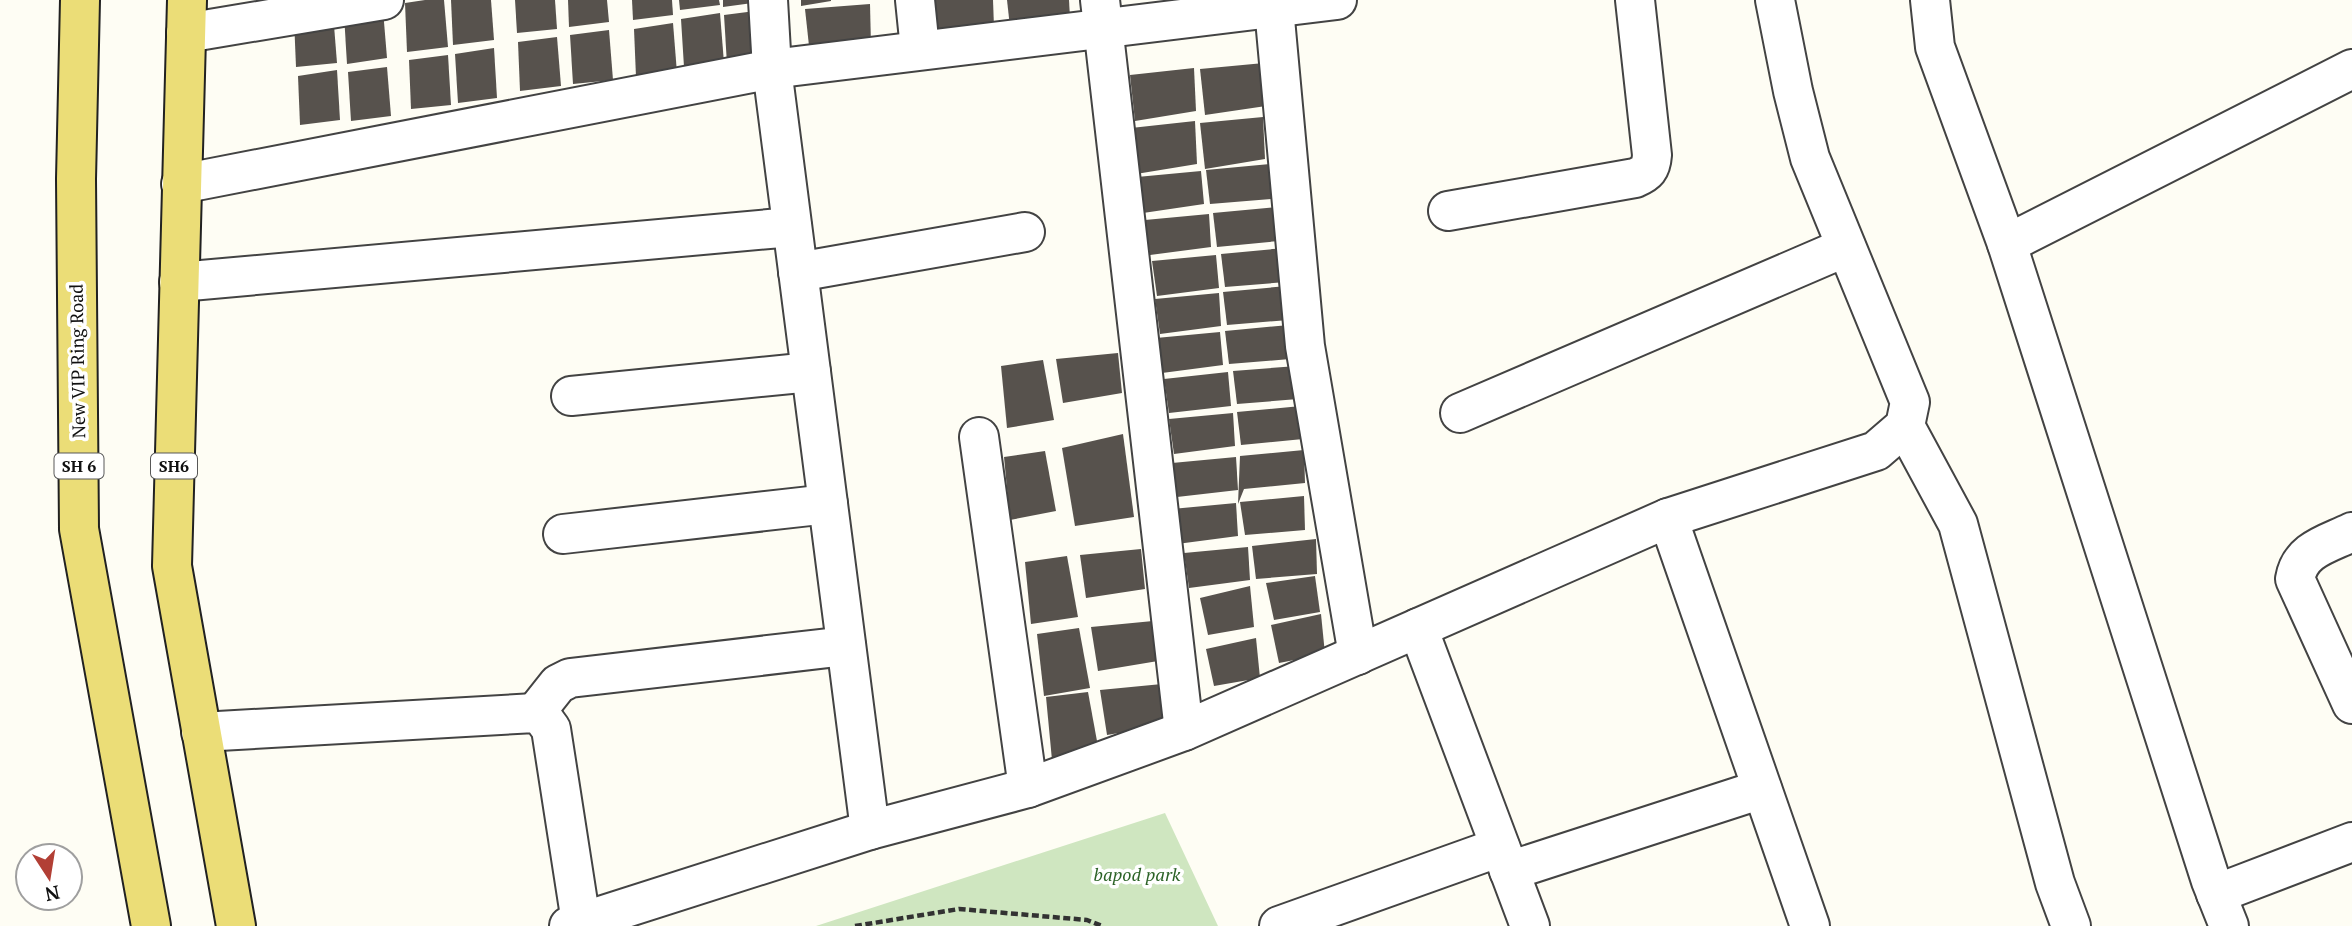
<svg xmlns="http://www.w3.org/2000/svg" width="2352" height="926" font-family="'PT Serif',serif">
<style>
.green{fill:#cfe6c0}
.building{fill:#57524d}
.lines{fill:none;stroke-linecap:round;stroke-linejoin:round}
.minor-casing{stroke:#434343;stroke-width:42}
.major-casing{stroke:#212121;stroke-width:42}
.path{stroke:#323232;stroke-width:4.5;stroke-dasharray:7 3.5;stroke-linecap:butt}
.minor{stroke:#fff;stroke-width:38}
.major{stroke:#ebdd77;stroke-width:38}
.labels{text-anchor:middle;stroke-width:7;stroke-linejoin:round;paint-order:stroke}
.shield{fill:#fff;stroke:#585858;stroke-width:2}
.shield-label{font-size:16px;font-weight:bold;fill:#101010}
.street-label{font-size:18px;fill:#101010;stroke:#fff}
.park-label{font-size:18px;font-style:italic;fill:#2b6226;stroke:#fff}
</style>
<rect width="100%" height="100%" fill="#fefdf4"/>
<path class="green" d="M1165 813 1218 926H816Z"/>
<g class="building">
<path d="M425 0H444L448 47 407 52 405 3Z"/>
<path d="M451 0H491L494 40 453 45Z"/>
<path d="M515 0H555L557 29 517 33Z"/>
<path d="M568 0H607L609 22 569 27Z"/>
<path d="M632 0H672L673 15 633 20Z"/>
<path d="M679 0H719L720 5 680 10Z"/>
<path d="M723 0H760V2L723 7Z"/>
<path d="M801 0H831V1L801 6Z"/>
<path d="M930 0H993L994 27 934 36Z"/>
<path d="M1007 0H1069L1070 18 1010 27Z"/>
<path d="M870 4 871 46 810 55 805 9Z"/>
<path d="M383 10 387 58 347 64 344 15Z"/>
<path d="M763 10 767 59 727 64 724 15Z"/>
<path d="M333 13 337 63 296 67 294 19Z"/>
<path d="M720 13 724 63 684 67 681 19Z"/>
<path d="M673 23 677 73 636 77 634 29Z"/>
<path d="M609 30 613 80 573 84 570 35Z"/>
<path d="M557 37 561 86 520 91 518 42Z"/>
<path d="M494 48 497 98 458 103 455 54Z"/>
<path d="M448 55 451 105 411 109 409 60Z"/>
<path d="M1264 63 1266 106 1205 115 1200 69Z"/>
<path d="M387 67 391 116 351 121 348 72Z"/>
<path d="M1194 68 1196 111 1135 121 1130 75Z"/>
<path d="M337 70 340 120 300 125 298 76Z"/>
<path d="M1263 117 1265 159 1205 169 1200 123Z"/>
<path d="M1195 121 1197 164 1136 174 1131 128Z"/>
<path d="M1270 164 1271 199 1210 204 1206 170Z"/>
<path d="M1201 171 1204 204 1143 213 1137 177Z"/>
<path d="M1277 207 1279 241 1217 247 1213 213Z"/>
<path d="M1209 214 1211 247 1150 255 1145 220Z"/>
<path d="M1284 248 1286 282 1225 287 1221 254Z"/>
<path d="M1216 255 1219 288 1157 296 1152 261Z"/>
<path d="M1287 286 1289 320 1227 325 1223 292Z"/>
<path d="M1219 293 1221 326 1160 334 1155 299Z"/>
<path d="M1289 325 1290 359 1229 364 1225 331Z"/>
<path d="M1220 332 1223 365 1162 373 1156 338Z"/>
<path d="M1118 353 1122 393 1063 403 1056 359Z"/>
<path d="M1043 360 1054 420 1007 428 1001 366Z"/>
<path d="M1297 366 1298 399 1237 404 1233 371Z"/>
<path d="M1228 372 1231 406 1169 413 1164 379Z"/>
<path d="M1301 406 1303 439 1241 445 1237 412Z"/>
<path d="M1233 413 1235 446 1174 454 1169 419Z"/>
<path d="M1123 434 1134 517 1075 526 1062 448Z"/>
<path d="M1304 450 1305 483 1244 489 1238 504 1240 456Z"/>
<path d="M1045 451 1056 511 1010 520 1004 457Z"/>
<path d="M1236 457 1238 490 1177 497 1172 463Z"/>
<path d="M1304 496 1305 530 1245 535 1240 502Z"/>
<path d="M1236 503 1238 536 1177 544 1172 509Z"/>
<path d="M1316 539 1317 574 1256 579 1252 546Z"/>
<path d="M1248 547 1250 580 1189 588 1184 553Z"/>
<path d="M1141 549 1145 589 1086 598 1080 555Z"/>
<path d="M1067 556 1078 617 1031 624 1025 562Z"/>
<path d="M1315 576 1320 612 1274 620 1266 583Z"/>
<path d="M1250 586 1254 627 1208 635 1200 598Z"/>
<path d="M1321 614 1325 654 1279 663 1271 625Z"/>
<path d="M1153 621 1158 661 1098 671 1091 627Z"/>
<path d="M1079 628 1090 688 1044 696 1037 634Z"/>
<path d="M1256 638 1260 678 1214 686 1206 649Z"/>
<path d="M1162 684 1166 725 1107 735 1100 690Z"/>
<path d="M1088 692 1099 752 1052 760 1046 697Z"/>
</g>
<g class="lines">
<g class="minor-casing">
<g id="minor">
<path d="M768 0 772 69 870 830"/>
<path d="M915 0 920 49"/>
<path d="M1100 0 1184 731"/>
<path d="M1930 0 1935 47 2007 244 2211 881 2229 926"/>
<path d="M1274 8 1305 346 1358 655"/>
<path d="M186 33 384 0"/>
<path d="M181 184 772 69 1337 0"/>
<path d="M1448 211 1635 178C1647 173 1651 169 1652 155L1635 0"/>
<path d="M2007 244 2352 69"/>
<path d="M798 272 1025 232"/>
<path d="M179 282 792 227"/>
<path d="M571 396 811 372"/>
<path d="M1460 413 1846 247"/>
<path d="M1905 426 1958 524 2055 883 2071 926"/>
<path d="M979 437 1028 788"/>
<path d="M1668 518 1810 926"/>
<path d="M2352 532C2328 544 2300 549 2295 579L2352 704"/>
<path d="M563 534 828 504"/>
<path d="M1418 628 1530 926"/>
<path d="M535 713 558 684 570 678 846 646"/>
<path d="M201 732 535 713 543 718 551 729 581 922"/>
<path d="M1509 871 1762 789"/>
<path d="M2216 894 2352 842"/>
<path d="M569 926 870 830 1028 788 1184 731 1668 518 1876 451 1905 426 1910 402 1810 158 1793 91 1775 0"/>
<path d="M1279 926 1500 847"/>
</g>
</g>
<g class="major-casing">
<g id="major">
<path d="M80 0 76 179 79 529 151 926"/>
<path d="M187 0 172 566 236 926"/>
</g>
</g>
<path class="path" d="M855 926 959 909 1087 920 1102 926"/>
<use href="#minor" class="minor"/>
<use href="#major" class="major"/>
</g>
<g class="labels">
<g class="shield">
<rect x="54.5" y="453.5" width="49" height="25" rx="5"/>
<rect x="151" y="453.5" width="46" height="25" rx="5"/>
</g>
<g class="shield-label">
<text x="79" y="472">SH 6</text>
<text x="174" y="472">SH6</text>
</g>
<g class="street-label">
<text transform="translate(78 361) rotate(-91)" y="6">New VIP Ring Road</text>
</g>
<g class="park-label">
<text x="1137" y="881">bapod park</text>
</g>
</g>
<g transform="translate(49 877) rotate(168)"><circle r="33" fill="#ffffff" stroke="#9f9f9f" stroke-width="2"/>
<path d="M0-5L12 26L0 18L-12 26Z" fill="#b23f35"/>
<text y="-10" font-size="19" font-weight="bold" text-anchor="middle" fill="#101010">N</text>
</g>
</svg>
